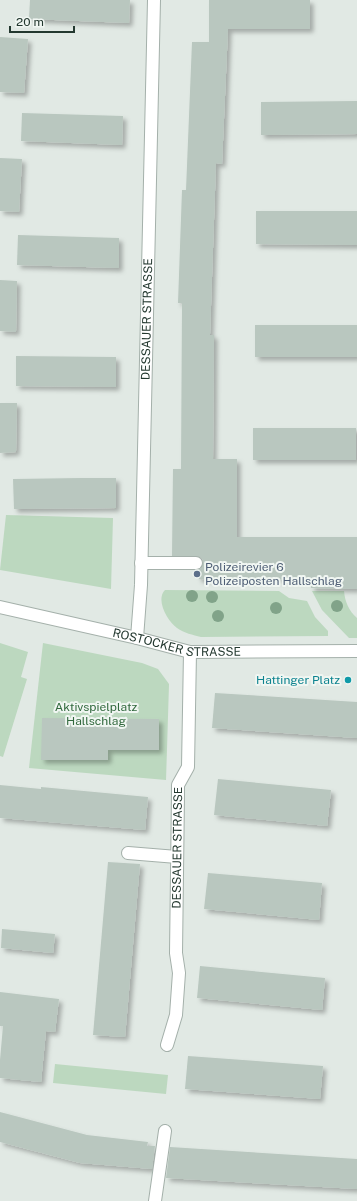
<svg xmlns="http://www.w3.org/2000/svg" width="357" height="1201" font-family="'Public Sans',sans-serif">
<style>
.green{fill:#bcd8bf}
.building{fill:#b9c7bf;filter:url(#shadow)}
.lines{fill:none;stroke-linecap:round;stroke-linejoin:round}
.minor-casing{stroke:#a4b0aa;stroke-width:14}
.minor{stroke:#fff;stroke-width:12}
.tree{fill:#81a389}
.service-dot{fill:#5c6f8a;stroke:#f0f6f2;stroke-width:1.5}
.culture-dot{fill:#0f9aa8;stroke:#f0f6f2;stroke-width:1.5}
.labels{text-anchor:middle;stroke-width:4;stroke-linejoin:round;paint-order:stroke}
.street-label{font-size:12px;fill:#23382f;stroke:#f0f6f2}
.service-label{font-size:12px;fill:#4e5e75;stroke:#f0f6f2;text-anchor:start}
.culture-label{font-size:12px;fill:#0d838f;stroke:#f0f6f2;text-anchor:end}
.park-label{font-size:12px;fill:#32693e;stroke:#f0f6f2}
</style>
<defs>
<filter id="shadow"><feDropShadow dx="3.5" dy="3.5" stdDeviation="2" flood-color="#0004"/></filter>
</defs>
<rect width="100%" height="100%" fill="#e1e9e4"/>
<g class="green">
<path d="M6 515 113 518 111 589 0 570Z"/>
<path d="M165 590 279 591 289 598 307 601 315 617 328 631V636L201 637C193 635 184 633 177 628 168 622 155 600 165 590Z"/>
<path d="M312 591H344C345 602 349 611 357 618V638H349L322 610Z"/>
<path d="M0 643 28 652 21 677 27 679 3 757 0 756Z"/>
<path d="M43 643 142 663 158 669 169 684 166 780 29 768Z"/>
<path d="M55 1064 168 1075 166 1094 53 1083Z"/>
</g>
<g class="building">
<path d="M30 0H130L129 23 29 19Z"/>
<path d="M209 0H310V29H228L222 164 216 163 210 335H214L213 459H237V537H357V589L311 588V580L199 579 196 570 200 569 203 563V560L200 557 196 556H172L173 469H181L182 303H178L182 190H186L192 42H209Z"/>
<path d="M0 37 28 39 24 93 0 92Z"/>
<path d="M357 101V134L261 135V102Z"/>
<path d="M22 113 123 116 122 145 21 141Z"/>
<path d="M0 158 22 159 19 212 0 211Z"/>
<path d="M256 211H357V245L256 244Z"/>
<path d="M18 235 119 238V268L17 265Z"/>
<path d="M0 280 17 281 16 332 0 331Z"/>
<rect x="255" y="325" width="102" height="32"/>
<path d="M16 356 116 357V387L16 386Z"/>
<path d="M0 403H17L16 452 0 453Z"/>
<rect x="253" y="428" width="103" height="32"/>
<path d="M81 478H116V508L14 509 13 479Z"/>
<path d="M215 693 357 702V738L212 728Z"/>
<path d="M42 718 159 719V750H108V760H41Z"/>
<path d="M218 779 331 790 327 826 214 815Z"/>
<path d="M0 785 41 789V787L148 797 145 830 0 818Z"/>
<path d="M108 862 140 864 125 1037 93 1035Z"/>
<path d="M208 873 322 883 319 920 204 909Z"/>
<path d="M2 929 55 934 53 953 1 948Z"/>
<path d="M200 966 325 978 322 1010 197 998Z"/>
<path d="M0 992 59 999 55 1032 46 1031 41 1082 0 1078V1060L3 1026H0Z"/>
<path d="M188 1056 323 1066 320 1099 185 1089Z"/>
<path d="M0 1112 87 1135 148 1142 147 1146H155L152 1169 80 1163 0 1142Z"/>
<path d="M170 1147 357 1159V1189L166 1178Z"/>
</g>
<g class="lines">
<g class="minor-casing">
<g id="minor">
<path d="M141 563H196"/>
<path id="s1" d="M0 607 137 638 190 652 357 651"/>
<path id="s2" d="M137 638 141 585 154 0"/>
<path d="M128 853 177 857"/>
<path id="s3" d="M167 1045 176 1015 179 973 176 953 178 794V785L188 767 190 652"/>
<path d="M155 1201 165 1131"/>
</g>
</g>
<use href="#minor" class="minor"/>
</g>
<g class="tree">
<circle cx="192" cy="596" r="6"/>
<circle cx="212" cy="597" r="6"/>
<circle cx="337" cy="606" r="6"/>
<circle cx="276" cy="608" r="6"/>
<circle cx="218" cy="616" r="6"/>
</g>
<circle class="service-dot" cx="197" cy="574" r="4"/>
<circle class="culture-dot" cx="348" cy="680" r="4"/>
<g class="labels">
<g class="street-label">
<text dy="4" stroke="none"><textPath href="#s2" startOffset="319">DESSAUER STRASSE</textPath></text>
<text dy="4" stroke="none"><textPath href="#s1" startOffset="181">ROSTOCKER STRASSE</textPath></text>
<text dy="4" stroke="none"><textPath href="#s3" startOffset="199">DESSAUER STRASSE</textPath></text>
</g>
<g class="service-label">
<text x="205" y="571">Polizeirevier 6<tspan x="205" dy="14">Polizeiposten Hallschlag</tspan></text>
</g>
<g class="culture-label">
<text x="340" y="684">Hattinger Platz</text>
</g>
<g class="park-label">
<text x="96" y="711">Aktivspielplatz<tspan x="96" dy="14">Hallschlag</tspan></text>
</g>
</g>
<path d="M10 26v6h64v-6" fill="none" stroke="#23382f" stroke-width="2"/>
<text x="16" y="26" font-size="12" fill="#23382f" stroke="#f0f6f2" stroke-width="3" paint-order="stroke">20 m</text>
</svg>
